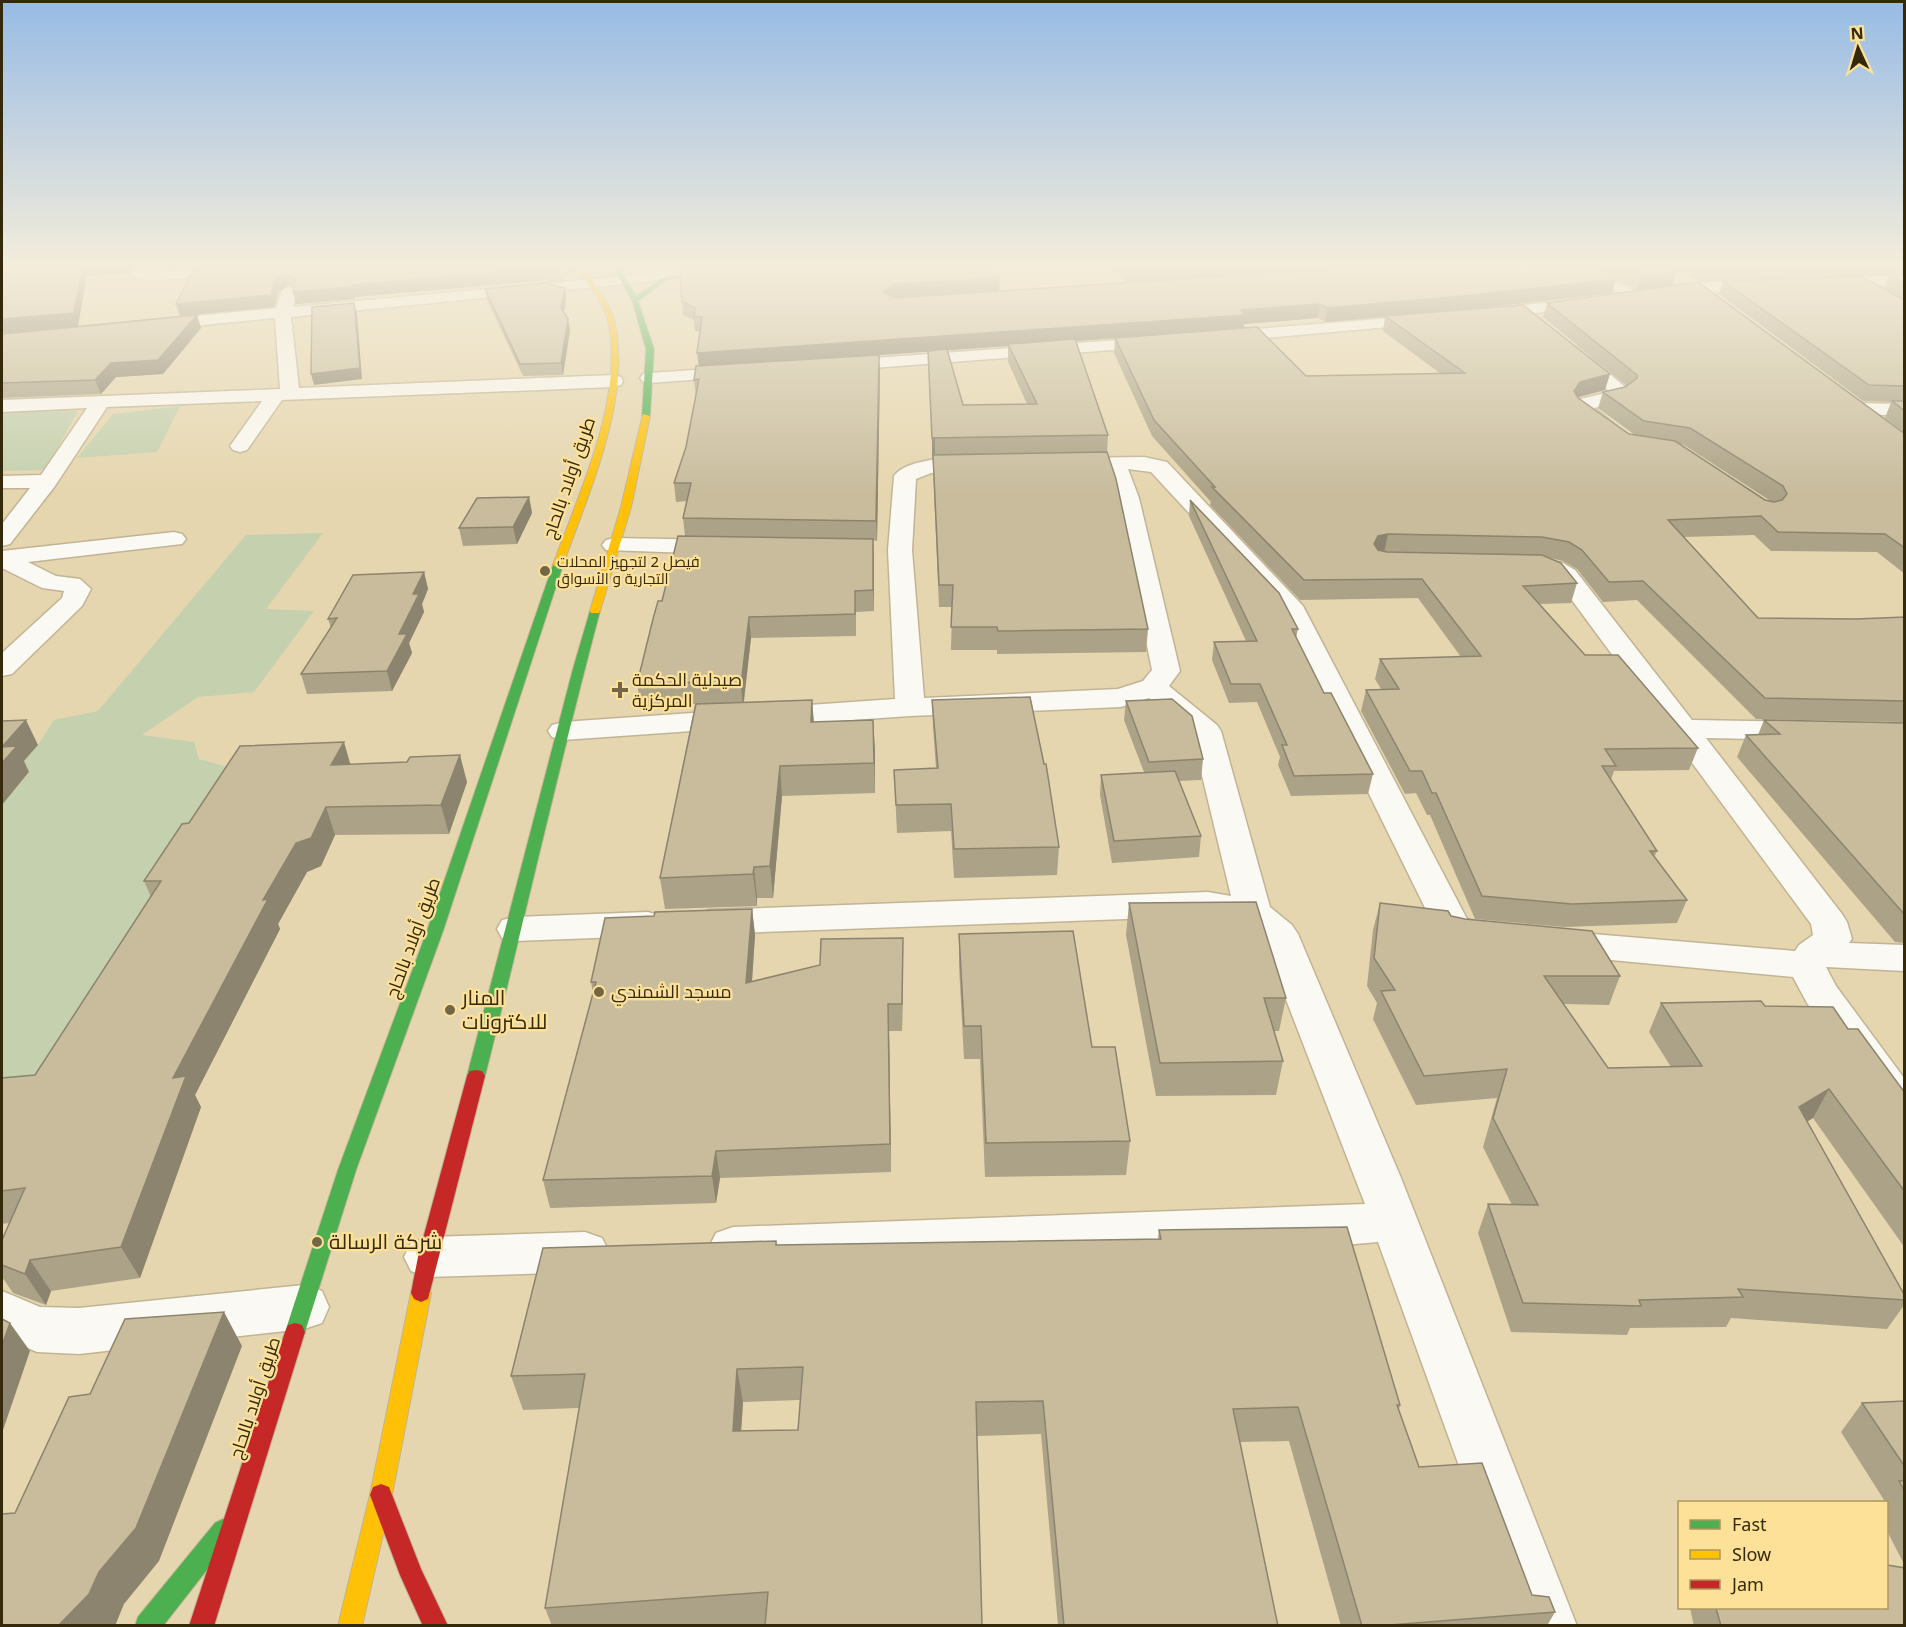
<svg xmlns="http://www.w3.org/2000/svg" width="1906" height="1627" font-family="'Noto Sans',Cairo,sans-serif">
<style>
.green{fill:#c4d0ae}
.lines{fill:none;stroke-linecap:round;stroke-linejoin:round}
.street-casing{stroke:#c1b495;stroke-width:3}
.fast-casing{stroke:#c1b495;stroke-width:2}
.slow-casing{stroke:#c1b495;stroke-width:2}
.jam-casing{stroke:#c1b495;stroke-width:2}
.street{fill:#fbf9f3;fill-rule:evenodd}
.fast{fill:#4caf50;fill-rule:evenodd}
.slow{fill:#ffc107;fill-rule:evenodd}
.jam{fill:#c62828;fill-rule:evenodd}
.wall{fill:#aca287;fill-rule:evenodd}
.shaded-wall{fill:#8c846e}
.building{fill:#c8bc9d;stroke:#8c846e;stroke-width:1.5;fill-rule:evenodd}
.poi-dot{fill:#726644;stroke:#fde198;stroke-width:2}
.labels{text-anchor:middle;stroke-width:4.5;stroke-linejoin:round;paint-order:stroke}
.far-poi-label{font-size:15px;fill:#34290a;stroke:#fde198;text-anchor:start}
.street-label{font-size:18px;fill:#34290a;stroke:#fde198}
.poi-label{font-size:18px;fill:#34290a;stroke:#fde198;text-anchor:start}
.near-poi-label{font-size:21px;fill:#34290a;stroke:#fde198;text-anchor:start}
</style>
<rect width="100%" height="100%" fill="#e6d6af"/>
<g class="green">
<path d="M180 406 157 452 77 458 113 414Z"/>
<path d="M78 411 45 470 2 471V412Z"/>
<path d="M323 533 266 609 314 611 254 692 198 697 142 735 194 742 199 759 250 773 70 1085 2 1095V805L29 773H14L38 745 54 720 98 711 246 535Z"/>
</g>
<g class="lines">
<g class="street-casing">
<g id="street">
<path d="M140 265H157L151 272 235 268 242 272 235 276 150 280 133 277 131 274Z"/>
<path d="M290 265H304L293 307 625 276 708 265H752L745 269 625 284 291 317 299 388 614 375 621 377 623 381 621 385 614 387 282 400 247 450 240 452 233 450 230 446 262 401 107 407 55 486 10 544 2 546V524L30 488H2V476L41 475 87 408 2 412V400L280 389 275 318 153 330 145 325 153 320 276 308Z"/>
<path d="M1571 265H1589L1642 296 1639 299H1629Z"/>
<path d="M1904 276V286L1825 287 1817 282 1825 277Z"/>
<path d="M1765 280 1773 285 1770 288 1661 297 1653 292C1662 282 1747 281 1765 280Z"/>
<path d="M1589 297 1595 299 1597 302 1595 305 1485 320 1477 315 1485 310Z"/>
<path d="M1428 315 1434 317 1436 320 1434 323 1219 342 1213 341 1211 337 1213 333 1219 332Z"/>
<path d="M1159 337 1165 338 1168 342 1165 346 833 371 827 370 824 366 827 362 833 361Z"/>
<path d="M1573 347 1579 348 1631 392 1620 402 1594 408 1621 430 1618 434H1604L1572 408 1576 400 1610 392 1567 356 1564 352 1567 348Z"/>
<path d="M740 367 746 368 749 372 746 376 649 383 643 382 640 378 643 374 649 373Z"/>
<path d="M1857 403 1904 404V416L1850 413 1847 409 1850 405Z"/>
<path d="M1144 457 1167 462 1303 606 1467 919 1489 926 1495 935 1489 944 1476 947 1444 941 1433 924 1278 609 1151 472 1128 469 1139 498 1180 671 1169 686 1217 725 1221 731 1270 907 1292 925 1298 934 1401 1178 1577 1626H1517L1378 1242 1332 1246 733 1267 716 1261 709 1247 716 1233 733 1227 1365 1204 1263 940 1242 922 1208 916 709 934 696 930 691 922 696 914 709 910 1208 892 1231 896 1192 734 1149 698 1121 707 910 716 563 740 552 737 548 731 552 725 563 722 895 699 888 550 894 476C907 457 965 455 986 460L989 465 986 470 978 471 931 473 916 479 912 550 924 698 1118 689 1143 681 1152 670 1117 498 1107 470 1059 468 1055 464 1059 460 1066 458Z"/>
<path d="M174 532 182 534 186 539 182 544 28 562 56 576 80 579 91 589 82 606 12 674 2 676V653L62 598 64 591 42 588 2 568V551Z"/>
<path d="M614 538 720 540 728 542 732 547 728 552 720 554 606 550 602 545 606 540Z"/>
<path d="M1540 559 1563 563 1575 570 1692 720 1805 722 1816 725 1820 731 1816 737 1805 740 1706 738 1842 914 1847 922 1852 939 1849 943 1904 945V971L1826 967 1836 986 1904 1078V1125L1889 1121 1807 1003 1793 977 1557 955 1544 952 1538 943 1544 934 1557 931 1795 951 1799 945 1813 935 1811 924 1557 580 1547 574 1531 571 1528 566 1531 561Z"/>
<path d="M648 912 661 916 666 924 661 932 648 936 515 941 502 938 497 929 502 920 515 917Z"/>
<path d="M585 1232 602 1238 609 1252 602 1266 585 1272 428 1277 411 1271 404 1257 411 1243 428 1237Z"/>
<path d="M304 1285 322 1291 329 1307 322 1323 304 1329 79 1354 37 1352 2 1337V1291L40 1307 79 1308Z"/>
</g>
</g>
<g class="fast-casing">
<g id="fast">
<path d="M576 265 582 266 548 285 543 284Z"/>
<path d="M612 265H618L636 296 663 278 699 270 702 272 667 280 638 301 654 349 650 416 646 418 642 416 646 349 632 300Z"/>
<path d="M558 562 563 565 443 931 356 1170 305 1332 302 1339 295 1341 288 1339 285 1332 338 1170 427 931 553 565Z"/>
<path d="M595 608 600 611C559 765 524 921 485 1076L482 1081 476 1082 470 1081 467 1076 573 669 590 611Z"/>
<path d="M223 1519 231 1523 235 1531 231 1539 163 1626H135L138 1617 215 1523Z"/>
</g>
</g>
<g class="slow-casing">
<g id="slow">
<path d="M575 265H581C592 282 609 300 614 320 633 397 588 493 563 565L558 568 553 565C579 493 625 398 608 321 603 300 586 282 575 265Z"/>
<path d="M643 414 650 416 631 507 600 611 599 613H591L590 611 621 507Z"/>
<path d="M421 1284 428 1287 431 1293 392 1495 362 1626H338L370 1495 411 1293 414 1287Z"/>
</g>
</g>
<g class="jam-casing">
<g id="jam">
<path d="M476 1070 482 1071 485 1076 428 1299 421 1302 414 1299 411 1293 418 1257 467 1076 470 1071Z"/>
<path d="M295 1323 302 1325 305 1332 214 1626H189L285 1332 288 1325Z"/>
<path d="M381 1484 389 1487 421 1569 448 1626H423L400 1575 370 1495 373 1487Z"/>
</g>
</g>
<use href="#street" class="street"/>
<use href="#fast" class="fast"/>
<use href="#slow" class="slow"/>
<use href="#jam" class="jam"/>
</g>
<g class="wall">
<path d="M156 265H246L173 270 157 268Z"/>
<path d="M559 265 562 280H546L355 297V299L296 304 294 289 288 286 279 292 274 307 180 316 194 269Z"/>
<path d="M1107 265H1388L1127 282Z"/>
<path d="M1594 265H1663L1676 272 1673 285 1637 290Z"/>
<path d="M1664 265H1905V433L1885 418 1891 402 1863 401 1719 294 1723 281 1860 276 1699 281ZM1889 275 1884 288 1900 298 1860 276Z"/>
<path d="M1000 278 999 291 893 298 1616 279 1612 293 1470 309 1410 314 1605 390 1578 397 1629 434 1635 435 1598 408 1603 392 1625 387 1627 386 1543 317 1547 303 1905 434V574L1877 552 1771 551 1754 535 1684 537 1758 618 1856 619 1905 617V722L1756 719 1637 600 1603 602 1577 569 1563 561 1550 558 1577 583 1571 603 1540 604 1585 655 1698 748 1689 770 1614 771 1611 780 1657 851 1654 857 1687 900 1677 923 1564 927 1475 919 1430 815H1427L1416 793 1405 794 1361 711 1366 690 1381 689 1375 679 1380 659 1461 657 1418 598 1300 600 1210 505 1211 502 1152 436 1114 353 1115 338 1153 335 1075 341 1108 435 1107 453 1148 629 1146 652 997 654V650H951L952 607H939L928 351 819 359 880 371 877 541 873 540 874 611 856 612V636L751 638 744 702 812 700 814 722 875 750V793L782 796 773 898H757V906L665 909 660 878 695 704 641 706 637 684 662 601 685 536 683 518 687 501 676 502 674 483 686 447 696 396 694 380 699 366 700 331H695L694 320 683 315 682 301ZM1385 317 1383 331 1441 374 1306 376 1244 328V324L1318 318 1325 322ZM1008 346V362L1027 404 963 405 947 350ZM1679 444 1684 445 1772 502 1765 500Z"/>
<path d="M565 288 566 299 564 313 568 319 570 330 563 375 523 376 487 300 485 289Z"/>
<path d="M197 315 201 328 163 374 116 377 101 394 2 398V333Z"/>
<path d="M529 497 532 513 517 544 463 546 459 528Z"/>
<path d="M1190 500 1298 629 1296 638 1324 693 1373 774 1368 794 1291 796 1278 765 1280 757 1257 702 1229 703 1212 660 1214 642 1246 641 1189 516Z"/>
<path d="M424 572 428 589 422 604 424 612 409 643 412 653 392 691 307 694 301 674 331 628 328 619Z"/>
<path d="M932 700 1059 847 1057 875 954 878 951 831 897 833 894 770 936 768 933 726Z"/>
<path d="M1126 701 1203 759 1201 780 1179 781 1201 836 1199 857 1112 863 1100 795 1101 775 1144 772 1124 720Z"/>
<path d="M1764 720 1905 723V943L1895 942 1737 757 1746 735H1758Z"/>
<path d="M351 764 467 782 449 834 335 835 321 866 307 872 278 924 280 929 195 1095 201 1107 140 1278 51 1291 46 1305 13 1293 2 1277V1240L9 1223 2 1224V1078L35 1075 151 897 144 881 189 823Z"/>
<path d="M1129 903 1286 998 1279 1031H1274L1283 1061 1276 1095 1156 1096 1126 935Z"/>
<path d="M1380 903 1451 916 1620 976 1609 1005 1563 1004 1608 1068 1671 1067 1649 1032 1661 1003 1765 1006 1848 1029 1905 1093V1248L1813 1118 1807 1121 1905 1296V1304L1887 1329 1731 1318 1726 1327 1630 1328 1627 1335 1511 1332 1478 1233 1488 1204 1512 1205 1483 1147 1497 1098 1416 1105 1373 1019 1377 1003 1367 986 1373 930Z"/>
<path d="M752 909 755 935 752 982 903 964 902 1031H889L891 1172 720 1178 716 1203 550 1208 543 1180 593 994 591 982 654 916Z"/>
<path d="M959 934 1092 1047 1130 1141 1126 1175 985 1177 980 1059H964L959 966Z"/>
<path d="M1159 1230 1400 1405 1399 1410 1419 1467 1532 1595 1555 1612 1547 1626H1341L1289 1441 1240 1442 1278 1626H1058L1041 1434 977 1436 765 1624 743 1626H552L545 1608 579 1408 523 1410 511 1376 776 1241 777 1245 1158 1239ZM800 1400 798 1430 741 1431 743 1402Z"/>
<path d="M1905 1401V1566L1887 1531V1503H1882L1884 1500 1841 1432 1862 1403Z"/>
<path d="M1690 1608H1887L1905 1626H1694Z"/>
</g>
<g class="shaded-wall">
<path d="M83 265H137L129 273 87 276 78 326 2 333V319Z"/>
<path d="M172 265H246L173 270Z"/>
<path d="M1192 265H1388L1127 282 1128 269Z"/>
<path d="M544 268 546 280 355 297V299L296 304 293 292 352 285Z"/>
<path d="M1676 272 1673 285 1637 290 1641 276Z"/>
<path d="M285 274 288 286 279 292 274 307 180 316 176 304 275 280Z"/>
<path d="M1000 278 999 291 894 298 884 306 883 292 894 284Z"/>
<path d="M1616 279 1612 293 1470 309 1325 322 1327 308Z"/>
<path d="M565 288 566 299 563 319 561 308Z"/>
<path d="M354 303 357 313 362 379 314 385 311 374Z"/>
<path d="M1320 304 1318 318 1244 324V329L699 368 697 353Z"/>
<path d="M197 315 201 328 163 374 116 377 101 394 95 380 111 363Z"/>
<path d="M568 319 570 330 563 375 561 363Z"/>
<path d="M879 355 880 371 877 541 876 521Z"/>
<path d="M1610 374 1605 390 1575 398 1574 391 1580 382Z"/>
<rect x="932" y="438" width="3" height="20"/>
<path d="M529 497 532 513 517 544 513 527Z"/>
<path d="M1388 534 1384 553 1375 555 1374 544 1378 536Z"/>
<path d="M873 539 874 559V611L873 590Z"/>
<path d="M424 572 428 589 422 604 424 612 409 643 412 653 392 691 387 671 413 594Z"/>
<path d="M749 617 751 638 743 707 741 685Z"/>
<path d="M812 700 814 729 811 722Z"/>
<path d="M26 720 38 745 24 761 29 772 2 805V747Z"/>
<path d="M873 720 875 750V793L874 763Z"/>
<path d="M344 742 352 770 331 765Z"/>
<path d="M460 755 467 782 449 834 441 805Z"/>
<path d="M780 766 782 796 773 898 770 866Z"/>
<path d="M326 807 335 835 321 866 307 872 278 924 280 929 195 1095 201 1107 140 1278 121 1247 173 1078 263 900 296 843Z"/>
<path d="M754 867 757 898V906L753 874Z"/>
<path d="M752 909 755 935 750 1010 746 983Z"/>
<path d="M903 938V964L902 1031V1004Z"/>
<path d="M888 1004 889 1031 891 1172 890 1144Z"/>
<path d="M1829 1089 1813 1118 1784 1136 1799 1107Z"/>
<path d="M716 1151 720 1178 716 1203 712 1176Z"/>
<path d="M30 1260 51 1291 46 1305 25 1274Z"/>
<path d="M224 1312 242 1346 159 1561 124 1604 115 1626H58L99 1572Z"/>
<path d="M10 1323 30 1351 2 1433V1345Z"/>
<path d="M737 1369 743 1402 739 1464 733 1431Z"/>
</g>
<g class="building">
<path d="M2 265H83L74 313 2 319Z"/>
<path d="M257 265H559L560 268H544L352 285V287L293 292 296 280 285 274 275 280 271 295 176 304 194 269Z"/>
<path d="M702 265H984L1000 278 894 284 883 292 894 298 1395 265H1592L1616 279 1473 295 1327 308 1320 304 1241 310 1245 315 697 353 702 317H694L695 308 682 301 680 276 684 268Z"/>
<path d="M1123 265H1192L1128 269Z"/>
<path d="M1621 265H1663L1676 272 1641 276Z"/>
<path d="M1698 265H1792L1704 268Z"/>
<path d="M1905 274V284L1890 275Z"/>
<path d="M1860 276 1905 300V386L1869 385 1723 281Z"/>
<path d="M1698 282 1905 434V548L1885 534 1778 532 1761 516 1668 520 1758 618 1856 619 1905 617V701L1765 698 1643 581 1609 582 1582 550 1569 542 1542 537 1388 534 1378 536 1374 544 1378 550 1387 552 1542 555 1561 563 1577 583 1523 586 1585 655H1618L1698 748 1605 749 1616 766H1602L1657 851H1650L1687 900 1572 904 1482 896 1436 793H1432L1422 771H1410L1366 690 1399 689 1380 659 1481 656 1422 579 1304 580 1212 487H1215L1154 420 1115 338 1257 327 1306 376 1465 373 1385 316 1523 305 1610 374 1580 382 1574 391 1578 398 1629 434 1675 441 1765 500 1774 502 1782 500 1787 494 1783 486 1690 428 1644 421 1603 392 1625 387 1637 378V375L1547 303Z"/>
<path d="M545 283 565 288 561 308 568 319 561 363 520 364 485 289Z"/>
<path d="M354 303 360 368 311 374 312 307Z"/>
<path d="M197 315 158 360 111 363 95 380 2 383V334Z"/>
<path d="M1075 339 1108 435 932 438 928 351 947 349 963 405 1037 404 1008 344Z"/>
<path d="M879 355 876 521 683 518 691 483H674L686 447 699 379 694 380 696 366Z"/>
<path d="M1892 401H1905V411Z"/>
<path d="M1107 452 1116 479 1148 629 998 631 997 627H951L953 585H939L933 455Z"/>
<path d="M529 497 513 527 459 528 477 498Z"/>
<path d="M1190 500 1279 593 1298 629H1292L1324 693H1331L1373 774 1294 776 1282 745H1287L1260 684H1231L1214 642 1257 641Z"/>
<path d="M678 536 873 539V590L855 591V614L749 617 741 685 701 688 702 682 637 684 653 619 658 601H662Z"/>
<path d="M424 572 413 594H419L399 634H407L387 671 301 674 337 618 328 619 353 575Z"/>
<path d="M1030 697 1044 764H1046L1059 847 954 849 951 804 896 805 894 770 938 768 932 700Z"/>
<path d="M1172 699 1192 716 1203 759 1149 762 1126 701Z"/>
<path d="M812 700 811 722 873 720 874 763 780 766 770 866 754 867 753 874 660 878 696 704Z"/>
<path d="M26 720 2 747 17 746 2 763V721Z"/>
<path d="M1764 720 1905 723V915L1746 735 1780 734Z"/>
<path d="M344 742 331 765 407 762 410 757 460 755 441 805 326 807 311 838 296 843 263 900 268 899 173 1078 186 1076 121 1247 30 1260 25 1274 2 1265V1240L25 1188 2 1191V1078L35 1075 161 881H144L182 824 189 823 240 746Z"/>
<path d="M1175 771 1201 836 1114 841 1101 775Z"/>
<path d="M1256 902 1286 998H1264L1283 1061 1160 1063 1129 903Z"/>
<path d="M1380 903 1448 911 1451 916 1465 919 1592 931 1620 976H1544L1608 1068 1702 1066 1661 1003 1761 1001 1765 1006 1833 1007 1848 1029H1858L1905 1093V1192L1829 1089 1799 1107 1905 1296V1300L1738 1289 1743 1297 1639 1300 1641 1306 1523 1303 1488 1204 1538 1205 1493 1118 1507 1069 1424 1076 1381 991 1395 990 1374 958Z"/>
<path d="M752 909 746 983 820 965 821 939 903 938 902 1004H888L890 1144 716 1151 712 1176 543 1180 596 982H591L605 918 654 916 655 912Z"/>
<path d="M1073 931 1092 1047H1115L1130 1141 986 1143 981 1026H964L959 934Z"/>
<path d="M1347 1227 1400 1405H1397L1419 1467 1482 1463 1532 1595 1549 1597 1555 1612 1377 1626H1362L1298 1407 1233 1409 1278 1626H1064L1043 1401 976 1402 982 1626H765L768 1592 545 1608 585 1374 511 1376 543 1248 776 1241V1245L1161 1239 1159 1230ZM803 1367 798 1430 733 1431 737 1369Z"/>
<path d="M224 1312 136 1528 99 1572 89 1594 58 1626H2V1514L15 1513 69 1397 90 1394 125 1319Z"/>
<path d="M2 1319 10 1323 2 1345Z"/>
<path d="M1905 1401V1467L1862 1403Z"/>
<path d="M1899 1481H1905V1492Z"/>
<path d="M1887 1565 1905 1568V1626H1721L1716 1608H1887Z"/>
</g>
<linearGradient id="sky" x2="0" y2="1"><stop stop-color="#97bbe5"/><stop offset="0.54" stop-color="#f4eddb"/><stop offset="1" stop-color="#f4eddb" stop-opacity="0"/></linearGradient>
<rect width="1906" height="493" fill="url(#sky)"/>
<g class="poi-dot">
<circle cx="545" cy="571" r="6"/>
<path d="M617 681h6v6h6v6h-6v6h-6v-6h-6v-6h6z"/>
<circle cx="599" cy="992" r="6"/>
<circle cx="450" cy="1010" r="6"/>
<circle cx="317" cy="1242" r="6"/>
</g>
<g class="labels">
<g class="far-poi-label">
<text x="557" y="567">فيصل 2 لتجهيز المحلات<tspan x="557" dy="17">التجارية و الأسواق</tspan></text>
</g>
<g class="street-label">
<text transform="translate(569 478) rotate(-71)" y="6">طريق أولاد بالحاج</text>
<text transform="translate(413 938) rotate(-70)" y="6">طريق أولاد بالحاج</text>
<text transform="translate(255 1398) rotate(-72)" y="6">طريق أولاد بالحاج</text>
</g>
<g class="poi-label">
<text x="632" y="686">صيدلية الحكمة<tspan x="632" dy="21">المركزية</tspan></text>
<text x="611" y="998">مسجد الشمندي</text>
</g>
<g class="near-poi-label">
<text x="462" y="1005">المنار<tspan x="462" dy="24">للاكترونات</tspan></text>
<text x="329" y="1249">شركة الرسالة</text>
</g>
</g>
<rect width="1906" height="1627" fill="none" stroke="#34290a" stroke-width="6"/>
<rect x="1678" y="1501" width="210" height="108" fill="#fde198" stroke="#ad975f" stroke-width="1.5"/>
<rect x="1690" y="1520" width="30" height="9" fill="#4caf50" stroke="#ad975f" stroke-width="1.5"/>
<text x="1732" y="1531" font-size="18" fill="#34290a">Fast</text>
<rect x="1690" y="1550" width="30" height="9" fill="#ffc107" stroke="#ad975f" stroke-width="1.5"/>
<text x="1732" y="1561" font-size="18" fill="#34290a">Slow</text>
<rect x="1690" y="1580" width="30" height="9" fill="#c62828" stroke="#ad975f" stroke-width="1.5"/>
<text x="1732" y="1591" font-size="18" fill="#34290a">Jam</text>
<g transform="translate(1858 48) rotate(356)" stroke="#fde198" stroke-width="4.5" paint-order="stroke">
<path d="M0-4.5L10 22L0 15L-10 22Z" fill="#34290a"/>
<text y="-9" font-size="16" font-weight="bold" text-anchor="middle" fill="#34290a">N</text>
</g>
</svg>
